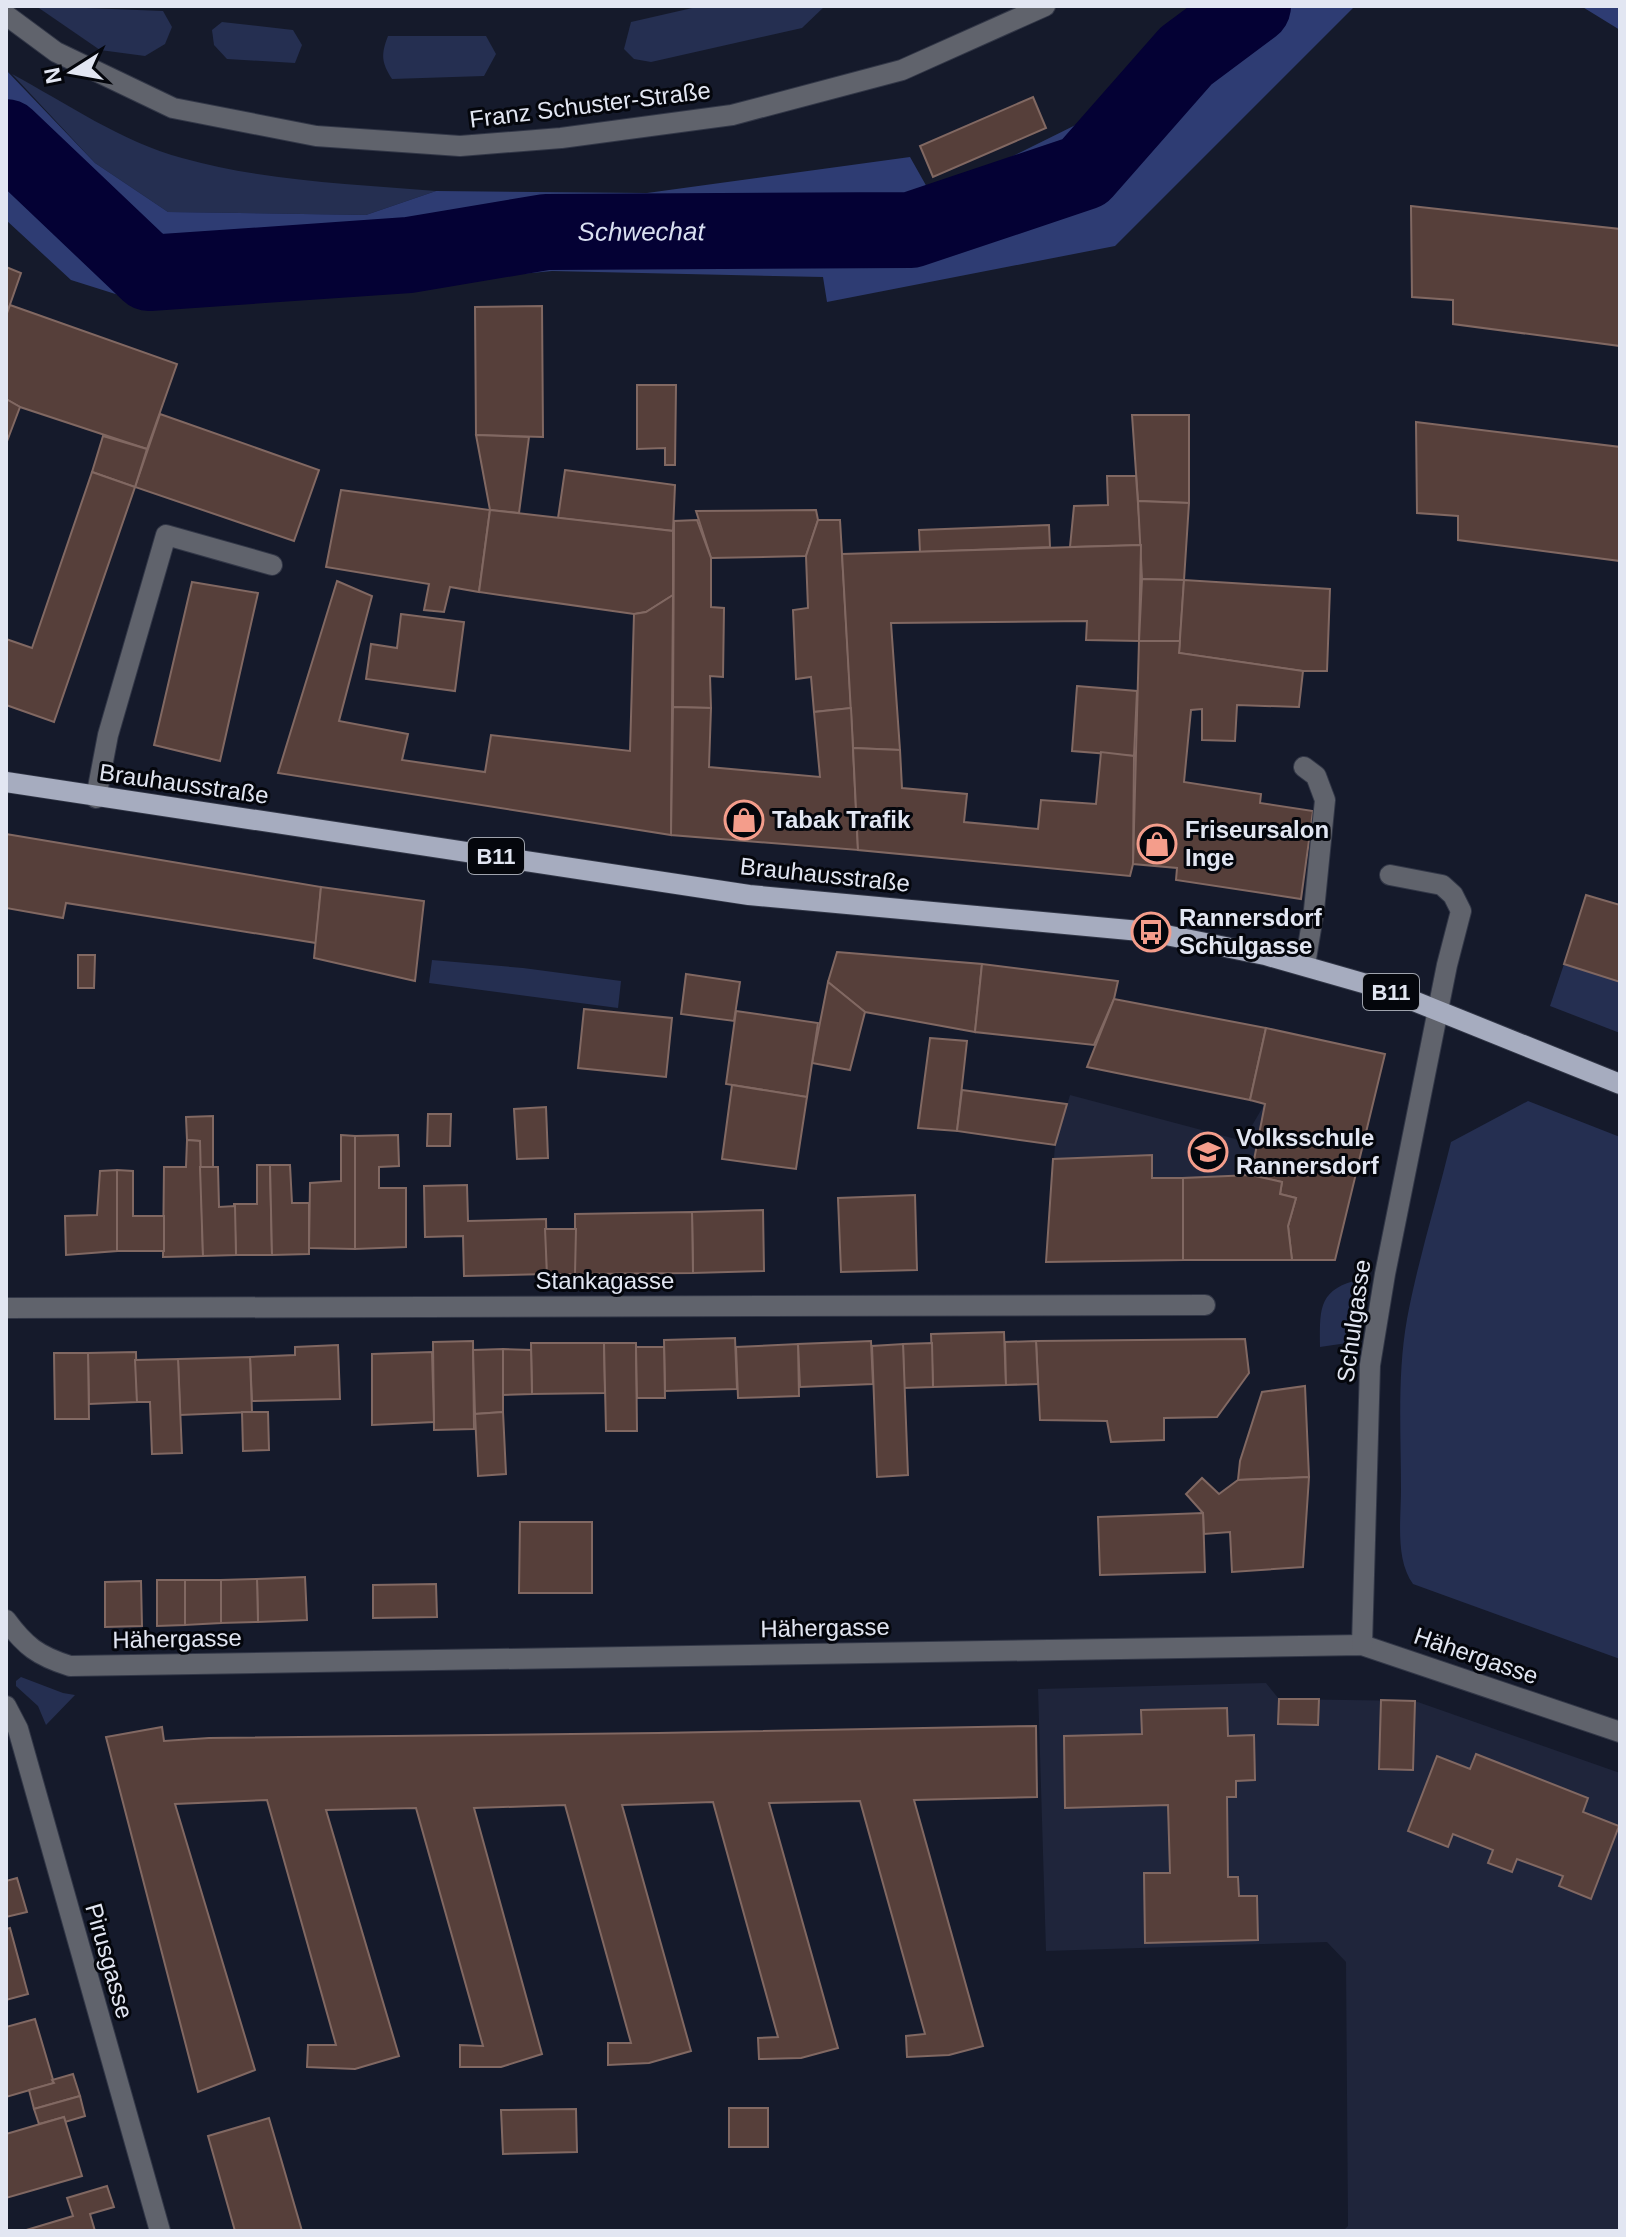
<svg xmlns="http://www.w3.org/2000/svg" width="1626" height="2237" font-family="Arial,sans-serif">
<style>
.built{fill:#1f253b}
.green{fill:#252f51}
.forest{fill:#2e3c73}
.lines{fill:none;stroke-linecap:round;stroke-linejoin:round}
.river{stroke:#040134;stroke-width:76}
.building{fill:#563f3a;stroke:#816862;stroke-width:2}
.minor-casing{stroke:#323747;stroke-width:22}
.major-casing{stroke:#323747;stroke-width:22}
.minor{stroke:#60636c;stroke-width:20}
.major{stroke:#a6acbf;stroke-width:20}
.labels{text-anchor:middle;stroke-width:6;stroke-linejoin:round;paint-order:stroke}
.shield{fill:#04060c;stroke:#9fa3ad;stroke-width:2}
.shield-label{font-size:22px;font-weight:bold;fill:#e2e6f2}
.street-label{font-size:24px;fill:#e2e6f2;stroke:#04060c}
.poi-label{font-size:24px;font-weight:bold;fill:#e2e6f2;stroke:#04060c;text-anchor:start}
.water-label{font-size:26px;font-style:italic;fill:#d9dff1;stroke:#04060c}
</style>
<rect width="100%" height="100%" fill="#151a2b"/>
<g class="built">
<path d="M1266 1028 1335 1260 1046 1262 1055 1145 1070 1095 1243 1141 1264 1105 1250 1100Z"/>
<path d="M1266 1683 1279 1699 1415 1701 1620 1773V2231H1343L1348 2226 1346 1962 1327 1942 1046 1951 1038 1689Z"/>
</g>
<g class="green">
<path d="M36 6 163 11 172 27 165 44 145 56 100 50Z"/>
<path d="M701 6H825L802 28 651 62 634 59 624 49 631 22Z"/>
<path d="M222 22 293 30 302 45 295 63 227 59 214 45 212 30Z"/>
<path d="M388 36H486L496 54 484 76 392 79C381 62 381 54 388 36Z"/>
<path d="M12 74C66 103 122 142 182 158 264 181 351 184 436 191L366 215 168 212 95 163Z"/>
<path d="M432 960 523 968 621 981 618 1008 429 983Z"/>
<path d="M1564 964 1620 982V1033L1550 1006Z"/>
<path d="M1528 1101 1620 1137V1659L1413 1584C1395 1559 1401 1519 1401 1489 1401 1433 1397 1375 1407 1319 1418 1260 1437 1200 1451 1142Z"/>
<path d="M1354 1281 1362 1283 1347 1343 1320 1347C1320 1313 1317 1291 1354 1281Z"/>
<path d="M21 1677 63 1693 75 1695 46 1725 38 1706 16 1686V1681Z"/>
</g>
<g class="forest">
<path d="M1199 6H1355L1115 246 827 302 823 277 552 271 163 309 71 280 6 220V70L95 163 168 212 366 215 436 191 647 193 910 157 932 196 1116 105Z"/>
<path d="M1581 6H1620V30Z"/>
</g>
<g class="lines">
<path class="river" id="s1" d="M6 137 149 273 409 255 546 232 911 230 1084 172 1186 56 1253 6"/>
</g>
<g class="building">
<path d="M1033 97 1046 128 933 177 920 146Z"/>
<path d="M1411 206 1620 229V346L1453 324V300L1412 297Z"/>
<path d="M6 267 21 273 6 316Z"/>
<path d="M10 305 177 364 147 449 20 407 6 399V316Z"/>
<path d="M542 306 543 437 476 435 475 307Z"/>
<path d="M637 385H676L675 465H665V448L637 449Z"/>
<path d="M6 399 20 407 6 444Z"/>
<path d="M160 414 319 470 294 541 135 487Z"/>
<path d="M1132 415H1189V503L1138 501Z"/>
<path d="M1416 422 1620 447V561L1458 540V516L1417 513Z"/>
<path d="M476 435 529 437 519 513 490 510Z"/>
<path d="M103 436 147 449 135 487 92 472Z"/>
<path d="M565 470 675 485 673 531 558 518Z"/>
<path d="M92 472 135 487 54 722 6 705V639L32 648Z"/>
<path d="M1107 476H1136L1141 545 1070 547 1074 506 1108 505Z"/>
<path d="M341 490 490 510 479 592 450 587 444 612 424 610 429 584 326 567Z"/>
<path d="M1138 501 1189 503 1184 580 1142 579Z"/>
<path d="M490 510 673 531V595L646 612 634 614 479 592Z"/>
<path d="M816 510 818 520 806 556 711 558 696 511Z"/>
<path d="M697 520 711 558V607L724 608 723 677 710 676 711 708 673 707 674 521Z"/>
<path d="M818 520H840L851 708 814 712 811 677 796 679 793 610 808 608 806 556Z"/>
<path d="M1049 525 1050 547 920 552 919 530Z"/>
<path d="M1141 545 1139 641 1086 640 1087 621 891 623 900 750 853 748 842 554Z"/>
<path d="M1142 579 1184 580 1180 641H1139Z"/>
<path d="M1184 580 1330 589 1327 671H1303L1179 653Z"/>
<path d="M337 581 372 596 339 721 408 734 402 760 485 772 491 735 630 751 634 614 646 612 673 595 671 835 278 773Z"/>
<path d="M192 582 258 593 220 761 154 745Z"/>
<path d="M401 614 464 622 455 691 366 679 371 644 397 648Z"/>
<path d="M1139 641H1180L1179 653 1303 671 1299 707 1237 705 1235 741 1202 740V709L1191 710 1184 782 1261 794 1260 803 1313 811 1301 899 1176 880 1177 868 1133 864Z"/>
<path d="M1077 686 1137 691 1134 756 1072 751Z"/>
<path d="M673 707 711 708 709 767 820 777 814 712 851 708 858 850 671 835Z"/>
<path d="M853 748 900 750 902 788 967 794 964 822 1038 829 1041 800 1096 804 1101 752 1134 756 1133 864 1130 876 858 850Z"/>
<path d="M6 834 321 887 316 943 66 903 63 918 6 908Z"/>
<path d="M321 887 424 901 415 981 314 958Z"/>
<path d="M1586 895 1620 905V982L1564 964Z"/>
<path d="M837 952 982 964 975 1032 865 1012 828 982Z"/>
<path d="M78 955H95L94 988H78Z"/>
<path d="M982 964 1118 981 1114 999 1094 1045 975 1032Z"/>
<path d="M686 974 740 982 734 1021 681 1014Z"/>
<path d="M828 982 865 1012 850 1070 812 1063Z"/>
<path d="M1114 999 1266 1028 1250 1100 1087 1067Z"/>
<path d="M584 1009 672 1018 666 1077 578 1068Z"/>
<path d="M736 1011 818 1023 807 1097 726 1084Z"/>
<path d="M1266 1028 1385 1054 1335 1260H1292L1288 1226 1296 1198 1280 1194 1282 1182 1251 1175 1265 1104 1250 1100Z"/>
<path d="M930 1038 967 1041 957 1131 918 1128Z"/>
<path d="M732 1085 807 1097 796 1169 722 1159Z"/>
<path d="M962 1090 1067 1104 1055 1145 957 1131Z"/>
<path d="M546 1107 548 1158 517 1159 514 1109Z"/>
<path d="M428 1114H451L450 1146H427Z"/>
<path d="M213 1116V1167H200V1141L187 1140 186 1117Z"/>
<path d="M341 1135 355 1136V1249L309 1248 310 1183 341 1181Z"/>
<path d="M398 1135 399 1166 379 1167V1188H406V1247L355 1249V1136Z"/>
<path d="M187 1140 200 1141 203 1256 163 1257 164 1167H186Z"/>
<path d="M1152 1155V1178H1183V1260L1046 1262 1053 1159Z"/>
<path d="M257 1165H270L272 1255H236L234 1204H257Z"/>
<path d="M270 1165H290L292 1203H309V1254L272 1255Z"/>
<path d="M200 1167H218L219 1207 235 1206 236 1255 203 1256Z"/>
<path d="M117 1170 133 1171V1216H164V1251H117Z"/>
<path d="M117 1170V1251L66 1255 65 1216 97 1215 100 1171Z"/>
<path d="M1251 1175 1282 1182 1280 1194 1296 1198 1288 1226 1292 1260H1183V1178Z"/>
<path d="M467 1185 468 1221 546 1219 547 1274 464 1276 463 1236 425 1237 424 1186Z"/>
<path d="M915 1195 917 1270 841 1272 838 1198Z"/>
<path d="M763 1210 764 1271 693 1273 692 1212Z"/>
<path d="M692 1212 693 1273 575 1274V1214Z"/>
<path d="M545 1229H576L575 1274H547Z"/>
<path d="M1004 1332 1006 1385 933 1387 931 1334Z"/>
<path d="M735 1338 737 1389 665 1391 664 1340Z"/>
<path d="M1245 1339 1249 1373 1217 1417 1164 1418V1440L1111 1442 1107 1421 1040 1420 1036 1341Z"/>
<path d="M473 1341 474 1429 434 1430 433 1342Z"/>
<path d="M871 1341 873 1384 800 1387 798 1344Z"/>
<path d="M1036 1341 1038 1384 1006 1385 1005 1342Z"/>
<path d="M531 1343H604L605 1393 532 1394Z"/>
<path d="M604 1343H636L637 1431H606Z"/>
<path d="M932 1343 933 1387 904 1388 903 1344Z"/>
<path d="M798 1344 799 1396 738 1398 736 1347Z"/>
<path d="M903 1344 908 1475 877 1477 872 1346Z"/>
<path d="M338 1345 340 1399 252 1401 250 1357 295 1355V1347Z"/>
<path d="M636 1347H664L665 1398H637Z"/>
<path d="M503 1349 531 1350 532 1394 502 1395Z"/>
<path d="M503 1349V1412L475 1414 473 1350Z"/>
<path d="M136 1352 137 1402 89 1404 88 1353Z"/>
<path d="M432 1352 434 1422 372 1425V1354Z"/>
<path d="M54 1353H88L89 1419H55Z"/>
<path d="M250 1357 252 1412 180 1415 178 1359Z"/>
<path d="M178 1359 182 1453 152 1454 150 1402H137L135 1360Z"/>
<path d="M1305 1386 1309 1477 1238 1480 1240 1461 1262 1392Z"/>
<path d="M242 1412H268L269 1450 243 1451Z"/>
<path d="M503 1412 506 1474 478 1476 475 1414Z"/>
<path d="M1309 1477 1303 1567 1232 1572 1230 1532 1204 1534 1203 1513 1186 1494 1202 1478 1219 1494 1238 1480Z"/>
<path d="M1203 1513 1205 1572 1100 1575 1098 1517Z"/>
<path d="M520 1522H592V1593H519Z"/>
<path d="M305 1577 307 1620 258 1622 257 1579Z"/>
<path d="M257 1579 258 1622 221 1623V1580Z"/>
<path d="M157 1580H185V1625L157 1626Z"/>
<path d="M185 1580H221V1623L185 1625Z"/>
<path d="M141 1581 142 1626 105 1627V1582Z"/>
<path d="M436 1584 437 1617 373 1618V1585Z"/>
<path d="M1279 1699H1319L1318 1725 1278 1724Z"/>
<path d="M1381 1700 1415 1701 1413 1770 1379 1769Z"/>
<path d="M1227 1708 1228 1736 1254 1735 1255 1780 1236 1781V1797H1227L1228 1877H1238L1239 1896H1257L1258 1940 1145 1943 1144 1873H1170L1168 1805 1065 1808 1064 1736 1142 1734 1141 1710Z"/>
<path d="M1036 1726 1037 1797 914 1800 983 2046 949 2055 907 2057 906 2036 925 2034 860 1801 769 1803 838 2048 801 2058 759 2059 758 2038 778 2037 713 1802 622 1805 691 2051 649 2063 608 2065V2043H631L565 1805 474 1808 542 2054 501 2067H460V2045L483 2046 416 1808 326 1810 399 2056 355 2069 307 2067 308 2045H336L267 1800 175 1804 255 2070 198 2092 106 1737 162 1727 164 1741 209 1738 658 1733Z"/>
<path d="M1476 1754 1588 1798 1583 1812 1619 1826 1591 1899 1559 1886 1563 1876 1517 1859 1512 1872 1488 1863 1493 1850 1453 1834 1448 1847 1408 1831 1437 1756 1470 1769Z"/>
<path d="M17 1878 27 1912 6 1917V1881Z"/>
<path d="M10 1928 28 1994 6 2000V1929Z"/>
<path d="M35 2019 54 2083 6 2097V2027Z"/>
<path d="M73 2074 80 2096 34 2109 29 2090 54 2083 52 2080Z"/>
<path d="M80 2096 85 2116 65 2122 64 2117 39 2124 34 2109Z"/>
<rect x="729" y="2108" width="39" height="39"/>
<path d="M576 2109 577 2152 503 2154 501 2110Z"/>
<path d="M64 2117 82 2176 6 2198V2134Z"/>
<path d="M269 2118 302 2231H235L208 2136Z"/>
<path d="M107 2186 114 2207 90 2214 95 2231H23L73 2216 67 2198Z"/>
</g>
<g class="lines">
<g class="minor-casing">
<g id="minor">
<path d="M6 15 56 52 173 108 316 136 460 146 561 138 732 115 902 70 1045 6"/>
<path d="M1304 767 1316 776 1325 800 1314 910 1305 965"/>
<path d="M96 798 108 735 166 535 272 565"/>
<path d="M6 1308 1205 1305"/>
<path d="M6 1620C25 1646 38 1656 70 1666L1362 1645 1620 1732"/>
<path d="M1362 1645 1370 1365 1385 1274 1447 965 1461 911 1453 895 1442 885 1390 875"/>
<path d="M6 1706 18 1729 160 2231"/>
</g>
</g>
<g class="major-casing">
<path id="major" d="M6 782 749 895 1151 932 1265 955 1384 989 1620 1084"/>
</g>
<use href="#minor" class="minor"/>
<use href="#major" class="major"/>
</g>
<defs>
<g id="shop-ring" transform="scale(2)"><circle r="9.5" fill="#04060c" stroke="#f49d8b" stroke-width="1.5"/><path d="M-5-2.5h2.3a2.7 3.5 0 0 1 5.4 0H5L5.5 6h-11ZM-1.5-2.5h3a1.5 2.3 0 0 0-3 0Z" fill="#f49d8b"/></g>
<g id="bus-ring" transform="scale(2)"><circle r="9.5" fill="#04060c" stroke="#f49d8b" stroke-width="1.5"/><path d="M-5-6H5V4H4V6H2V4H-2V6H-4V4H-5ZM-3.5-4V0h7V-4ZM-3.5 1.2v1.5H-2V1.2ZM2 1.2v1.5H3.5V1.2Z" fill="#f49d8b"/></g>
<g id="school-ring" transform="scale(2)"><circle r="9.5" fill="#04060c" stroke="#f49d8b" stroke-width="1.5"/><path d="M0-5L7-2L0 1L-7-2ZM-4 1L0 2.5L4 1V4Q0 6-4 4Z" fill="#f49d8b"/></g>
</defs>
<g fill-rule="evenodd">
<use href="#shop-ring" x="744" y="820"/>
<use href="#shop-ring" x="1157" y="844"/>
<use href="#bus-ring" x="1151" y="932"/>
<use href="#school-ring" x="1208" y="1152"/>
</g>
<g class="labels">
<g class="shield">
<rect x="468" y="838" width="56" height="36" rx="6"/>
<rect x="1363" y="974" width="56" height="36" rx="6"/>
</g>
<g class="shield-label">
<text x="496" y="864">B11</text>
<text x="1391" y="1000">B11</text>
</g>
<g class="street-label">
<text transform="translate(590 105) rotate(-7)" y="8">Franz Schuster-Straße</text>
<text transform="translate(184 784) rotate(8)" y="8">Brauhausstraße</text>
<text transform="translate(825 875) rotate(6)" y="8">Brauhausstraße</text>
<text x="605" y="1289">Stankagasse</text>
<text transform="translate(1354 1321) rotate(-82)" y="8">Schulgasse</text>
<text transform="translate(825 1628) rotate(-1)" y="8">Hähergasse</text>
<text transform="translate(177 1639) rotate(-1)" y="8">Hähergasse</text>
<text transform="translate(1476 1656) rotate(19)" y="8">Hähergasse</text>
<text transform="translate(109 1961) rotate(74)" y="8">Pirusgasse</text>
</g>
<g class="poi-label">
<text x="772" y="828">Tabak Trafik</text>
<text x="1185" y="838">Friseursalon<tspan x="1185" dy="28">Inge</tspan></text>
<text x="1179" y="926">Rannersdorf<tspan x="1179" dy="28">Schulgasse</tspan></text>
<text x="1236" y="1146">Volksschule<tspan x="1236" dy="28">Rannersdorf</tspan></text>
</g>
<g class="water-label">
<text dy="9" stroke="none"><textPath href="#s1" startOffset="692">Schwechat</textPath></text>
</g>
</g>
<rect width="1626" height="2237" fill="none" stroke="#e2e6f2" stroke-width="16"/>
<g transform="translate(72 72) rotate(259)" stroke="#04060c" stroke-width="6" paint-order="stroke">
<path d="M0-6L14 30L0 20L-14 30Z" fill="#e2e6f2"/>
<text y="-12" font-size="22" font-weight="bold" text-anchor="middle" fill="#e2e6f2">N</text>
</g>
</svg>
